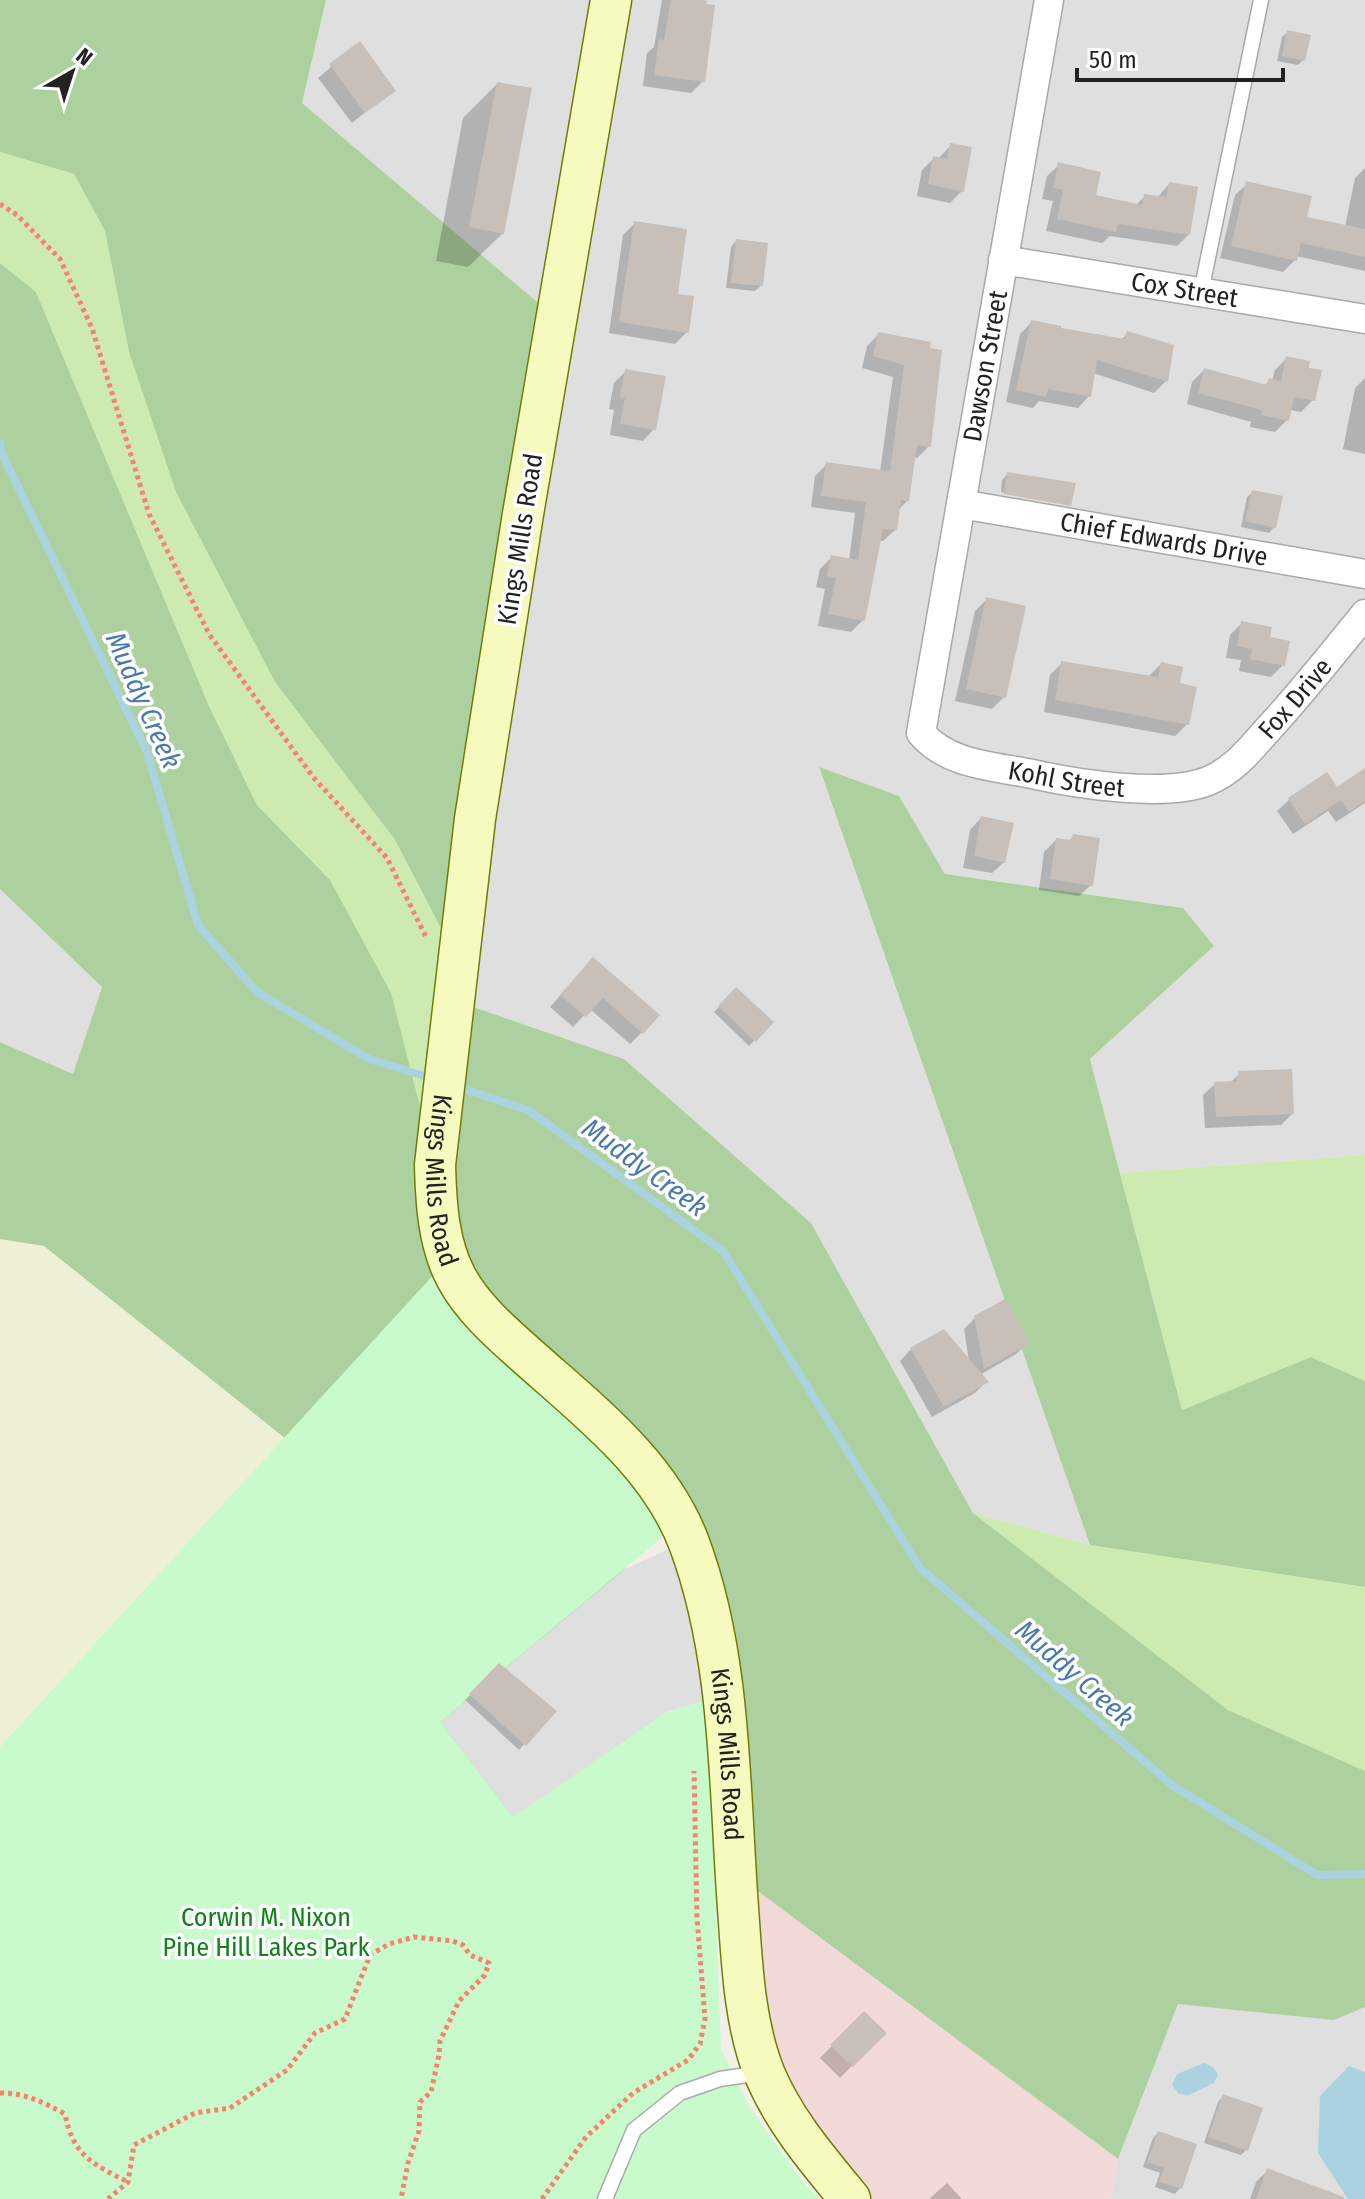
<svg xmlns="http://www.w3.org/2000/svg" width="1365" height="2199" font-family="'Fira Sans Condensed',sans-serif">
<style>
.residential{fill:#e0dfdf}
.commercial{fill:#f2dad9}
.farmland{fill:#eef0d5}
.grass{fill:#cdebb0}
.forest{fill:#add19e}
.park{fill:#c8facc}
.water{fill:#aad3df}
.shadow{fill:#0003}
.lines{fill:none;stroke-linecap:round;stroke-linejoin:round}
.stream{stroke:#aad3df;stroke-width:8}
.building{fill:#c7bfb8}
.lane-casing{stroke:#a9a9a9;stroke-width:17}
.street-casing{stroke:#a9a9a9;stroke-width:31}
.secondary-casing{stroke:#707d05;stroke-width:43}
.path{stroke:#fa8072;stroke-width:5;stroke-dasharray:4 4;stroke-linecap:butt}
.lane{stroke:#fff;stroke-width:14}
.street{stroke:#fff;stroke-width:28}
.secondary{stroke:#f7fabf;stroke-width:40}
.labels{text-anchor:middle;stroke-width:7;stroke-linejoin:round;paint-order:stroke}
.street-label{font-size:26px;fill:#222;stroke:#fff}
.park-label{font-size:26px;fill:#0c8416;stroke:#fff}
.water-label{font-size:28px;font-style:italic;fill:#4a7aab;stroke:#fff}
</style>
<rect width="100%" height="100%" fill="#f2efe9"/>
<g class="residential">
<path d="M326 0H611L556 318 302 103Z"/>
<path d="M616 0H1365V1155L1120 1173 1090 1059 1214 946 1182 908 945 874 899 796 819 768 1090 1545 973 1513 811 1223 624 1059 453 1000Z"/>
<path d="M0 889 102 986 73 1074 0 1042Z"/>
<path d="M688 1540 722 1696 666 1712 512 1817 439 1721 625 1569Z"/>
<path d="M1365 1979V2199H1111L1118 2159 1178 2004Z"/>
</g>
<path class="commercial" d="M736 1875 1118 2159 1111 2199H850L779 2105Z"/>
<path class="farmland" d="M0 1239 44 1245 286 1439 0 1749Z"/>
<g class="grass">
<path d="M0 152 74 174 105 231 129 352 275 682 395 840 458 961 435 1165 330 880 257 805 209 706 36 292 0 263Z"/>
<path d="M1365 1155V1381L1311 1357 1182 1410 1120 1173Z"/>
<path d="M973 1513 1090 1545 1365 1587V1771L1228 1710Z"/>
</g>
<g class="forest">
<path d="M0 0H326L302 103 556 318 458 961 395 840 275 682 176 492 129 352 105 231 74 174 0 152Z"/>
<path d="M0 263 36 292 209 706 257 805 330 880 391 993 435 1165 453 1000 624 1059 811 1223 973 1513 1228 1710 1365 1771V2007L1334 2020 1178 2004 1118 2159 736 1875 688 1540 602 1499 625 1569 440 1722 513 1817 666 1712 0 2199V1755L286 1439 44 1246 0 1239V1042L73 1074 102 987 0 889Z"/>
<path d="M819 767 899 796 945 874 1183 908 1214 946 1090 1059 1182 1410 1311 1357 1365 1381V1587L1090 1545Z"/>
</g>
<path class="park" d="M438 1270 676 1526 440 1722 513 1817 666 1712 708 1700 721 2049 750 2108 802 2181 819 2199H0V1747Z"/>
<g class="water">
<path d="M1204 2063 1213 2067 1218 2074 1214 2083 1189 2095 1179 2094 1172 2085 1177 2074Z"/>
<path d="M1349 2066 1365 2072V2199H1348L1318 2153 1320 2096Z"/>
</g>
<g class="shadow">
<path d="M662 0H705L703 81 691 93 643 86 647 53 654 47Z"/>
<path d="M1288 32 1303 60 1298 65 1277 61 1282 37Z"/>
<path d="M359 44 393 90 352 123 318 78Z"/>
<path d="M497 84 503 233 468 267 436 261 463 118Z"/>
<path d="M951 145 962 191 950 203 917 196 922 170 933 159H938Z"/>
<path d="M1059 165 1093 196 1135 206 1145 196 1157 198 1169 184 1189 234 1177 246 1110 236 1102 243 1046 231 1053 201 1042 199 1047 176Z"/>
<path d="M1365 168V271L1296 256 1295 260 1283 272 1220 258 1235 195 1247 184 1305 218 1345 227 1355 178Z"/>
<path d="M635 223 676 295 687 332 675 344 609 333 623 235Z"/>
<path d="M736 241 761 286 755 291 726 288 731 247Z"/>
<path d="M1032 322 1059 329 1121 340 1128 333 1166 381 1154 393 1093 373 1089 396 1078 408 1039 401 1033 408 1006 402 1020 334Z"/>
<path d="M879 334 929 343V446L917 458 913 457 907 501 898 510 895 530 883 541H879L863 620 851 632 818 626 825 589 816 587 820 569 832 557 849 561 855 513 811 507 815 476 827 464 880 472 893 377 862 368 867 346Z"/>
<path d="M1287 358 1313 400 1301 412 1290 410 1287 420 1275 432 1250 427 1251 422 1187 404 1192 382 1204 370 1264 386 1269 381H1272L1275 370Z"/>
<path d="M626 371 654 429 643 441 610 435 614 410 609 409 614 383Z"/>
<path d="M1365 378V454L1343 449 1355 388Z"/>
<path d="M1008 474 1073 485 1069 505 1001 492 1002 480Z"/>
<path d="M1253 492 1274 527 1269 533 1241 527 1247 497Z"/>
<path d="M1000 496 1067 507 1063 510 1000 499Z"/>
<path d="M987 599 1004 697 992 709 955 701 975 611Z"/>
<path d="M1242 623 1268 639 1283 665 1271 677 1239 671 1241 660 1226 658 1230 635Z"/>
<path d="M1062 663 1148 677 1161 664 1177 685 1187 724 1175 736 1044 712 1050 675Z"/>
<path d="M1365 770V803L1336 822 1328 811 1293 834 1277 811 1289 800 1326 774 1336 789Z"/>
<path d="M981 818 1004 862 992 873 963 868 970 830Z"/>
<path d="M1074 836 1091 885 1079 896 1039 890 1044 852 1056 840 1069 841Z"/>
<path d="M582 971 642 1032 630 1044 590 1009 573 1027 550 1007Z"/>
<path d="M737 990 771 1023 749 1046 714 1012Z"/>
<path d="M1240 1073 1292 1114 1281 1125 1205 1128 1203 1095 1215 1084 1230 1083Z"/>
<path d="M976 1317 1027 1343 1016 1354 980 1375 986 1382 975 1393 932 1417 900 1361 911 1349 969 1362 964 1329Z"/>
<path d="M499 1665 554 1711 519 1750 465 1700Z"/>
<path d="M864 2014 884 2033 840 2078 820 2058Z"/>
<path d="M1223 2096 1246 2150 1241 2155 1204 2143 1218 2102Z"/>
<path d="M1158 2133 1180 2188 1175 2194 1155 2187 1160 2173 1143 2167 1153 2138Z"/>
<path d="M1268 2170 1313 2199H1250L1256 2182Z"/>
<path d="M947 2183 962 2199H929Z"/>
</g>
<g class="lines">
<g class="stream">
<path d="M0 443 2 454 147 752 198 925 257 992 369 1059 434 1079"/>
<path d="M455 1086 528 1110 723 1251 920 1568 1172 1785 1317 1875 1365 1874"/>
</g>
</g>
<g class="building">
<path d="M671 0H707L706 4 715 5 705 82 654 75 659 39 664 40Z"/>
<path d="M1287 30 1311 35 1305 61 1282 56Z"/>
<path d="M360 41 396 91 365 113 329 64Z"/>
<path d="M497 82 532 88 504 234 469 227Z"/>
<path d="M950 143 972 147 964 192 928 184 933 156 947 159Z"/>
<path d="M1058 162 1101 172 1096 195 1142 205 1144 194 1166 197 1169 182 1198 187 1190 235 1118 224 1116 232 1057 219 1063 190 1053 188Z"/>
<path d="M1246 181 1312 196 1307 217 1365 229V257L1301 243 1297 261 1231 246Z"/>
<path d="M634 221 687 229 678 294 694 296 689 333 619 322Z"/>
<path d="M736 239 768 243 763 286 731 283Z"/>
<path d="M1031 320 1061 326V328L1125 339 1127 331 1174 345 1168 382 1097 360 1091 397 1048 389 1046 397 1016 390Z"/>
<path d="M878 332 931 342 930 348 942 350 931 447 917 445 909 501 901 500 897 530 883 529 865 621 828 614 836 578 827 576 831 555 858 560 866 502 821 496 826 462 890 471 904 365 873 356Z"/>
<path d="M1286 356 1310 361 1309 368 1322 370 1315 401 1294 397 1289 421 1261 415 1262 410 1198 393 1204 368 1267 385 1269 378 1281 381Z"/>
<path d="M625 369 666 376 656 430 620 424 625 398 620 397Z"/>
<path d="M1007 472 1076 483 1071 506 1004 494Z"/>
<path d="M1252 490 1283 496 1276 528 1245 521Z"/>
<path d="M986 597 1026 606 1006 698 966 689Z"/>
<path d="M1241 621 1272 627 1270 637 1290 641 1285 666 1250 659 1252 649 1237 646Z"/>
<path d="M1061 661 1158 677 1161 662 1183 667 1180 683 1197 687 1189 725 1055 700Z"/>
<path d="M1365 768V801L1349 812 1341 800 1305 824 1288 798 1327 772 1337 787Z"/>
<path d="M981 816 1014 823 1005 863 974 856Z"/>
<path d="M1073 834 1100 838 1093 886 1050 879 1056 838 1071 840Z"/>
<path d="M593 957 660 1015 643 1034 603 998 586 1017 560 995Z"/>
<path d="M736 987 774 1022 756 1042 718 1006Z"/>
<path d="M1292 1069 1294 1114 1216 1117 1214 1082 1236 1081 1239 1071Z"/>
<path d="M1005 1299 1030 1343 984 1369 974 1316Z"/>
<path d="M944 1329 989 1382 944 1407 910 1348Z"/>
<path d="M499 1663 557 1711 526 1746 469 1694Z"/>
<path d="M864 2011 887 2033 853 2067 830 2045Z"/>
<path d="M1223 2094 1263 2108 1248 2151 1208 2137Z"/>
<path d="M1158 2131 1197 2144 1182 2189 1159 2182 1164 2168 1147 2162Z"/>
<path d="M1267 2168 1344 2197V2199H1256Z"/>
</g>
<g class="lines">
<g class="lane-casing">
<g id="lane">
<path d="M1201 292 1261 0"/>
<path d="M605 2199 634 2130 680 2093 720 2079 760 2073"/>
</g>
</g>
<g class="street-casing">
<g id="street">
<path id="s1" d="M1049 0 921 733C948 765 993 766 1032 774 1077 784 1165 798 1208 781 1235 770 1252 747 1271 726 1304 690 1334 652 1365 614"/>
<path id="s2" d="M1003 260 1365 319"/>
<path id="s3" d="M961 504 1365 574"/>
</g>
</g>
<g class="secondary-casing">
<g id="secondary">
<path id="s4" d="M611 0 523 514 475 819 435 1165C436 1202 438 1243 456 1277 471 1306 500 1332 524 1353 586 1409 659 1463 689 1543 732 1658 729 1787 738 1908 742 1963 744 2023 765 2075 785 2122 818 2160 850 2199"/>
</g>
</g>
<g class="path">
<path d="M0 204 17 215 60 259 92 328 149 514 209 634 313 777 387 858 427 939"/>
<path d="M0 2093C25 2093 43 2102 65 2114 73 2155 92 2164 128 2182"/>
<path d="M108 2199 128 2182 134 2145 195 2113 230 2108 287 2070 315 2033 345 2019 370 1955 389 1944 414 1937 453 1941 463 1945 470 1955 489 1963 485 1975 459 2001 440 2041 439 2055 431 2092 420 2102 419 2131 408 2163 401 2199"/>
<path d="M542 2199 586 2137 633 2093 688 2060 700 2044 705 2019 697 1918 694 1771"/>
</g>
<use href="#lane" class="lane"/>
<use href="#street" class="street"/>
<use href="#secondary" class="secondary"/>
</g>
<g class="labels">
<g class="street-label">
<text dy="9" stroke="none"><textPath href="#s2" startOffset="184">Cox Street</textPath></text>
<text transform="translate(985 366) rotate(-80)" y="9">Dawson Street</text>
<text transform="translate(520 539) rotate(-81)" y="9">Kings Mills Road</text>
<text dy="9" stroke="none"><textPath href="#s3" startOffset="206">Chief Edwards Drive</textPath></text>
<text dy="9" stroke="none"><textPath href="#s1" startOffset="1164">Fox Drive</textPath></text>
<text dy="9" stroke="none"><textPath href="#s1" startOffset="900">Kohl Street</textPath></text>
<text dy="9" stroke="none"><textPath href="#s4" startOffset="1194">Kings Mills Road</textPath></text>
<text dy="9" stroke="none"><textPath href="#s4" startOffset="1866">Kings Mills Road</textPath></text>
</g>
<g class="park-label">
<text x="266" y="1926">Corwin M. Nixon<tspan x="266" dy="30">Pine Hill Lakes Park</tspan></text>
</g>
<g class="water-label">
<text transform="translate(144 700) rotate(66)" y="10">Muddy Creek</text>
<text transform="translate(645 1167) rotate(36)" y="10">Muddy Creek</text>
<text transform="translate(1075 1673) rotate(41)" y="10">Muddy Creek</text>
</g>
</g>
<g transform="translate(72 72) rotate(39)" stroke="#ffffff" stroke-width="6" paint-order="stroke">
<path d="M0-6L14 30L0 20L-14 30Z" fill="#222222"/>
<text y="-12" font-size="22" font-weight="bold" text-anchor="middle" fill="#222222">N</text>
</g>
<path d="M1077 68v12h206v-12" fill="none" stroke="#222222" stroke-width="4"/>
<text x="1089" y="68" font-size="24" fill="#222222" stroke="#ffffff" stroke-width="6" paint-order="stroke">50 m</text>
</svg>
